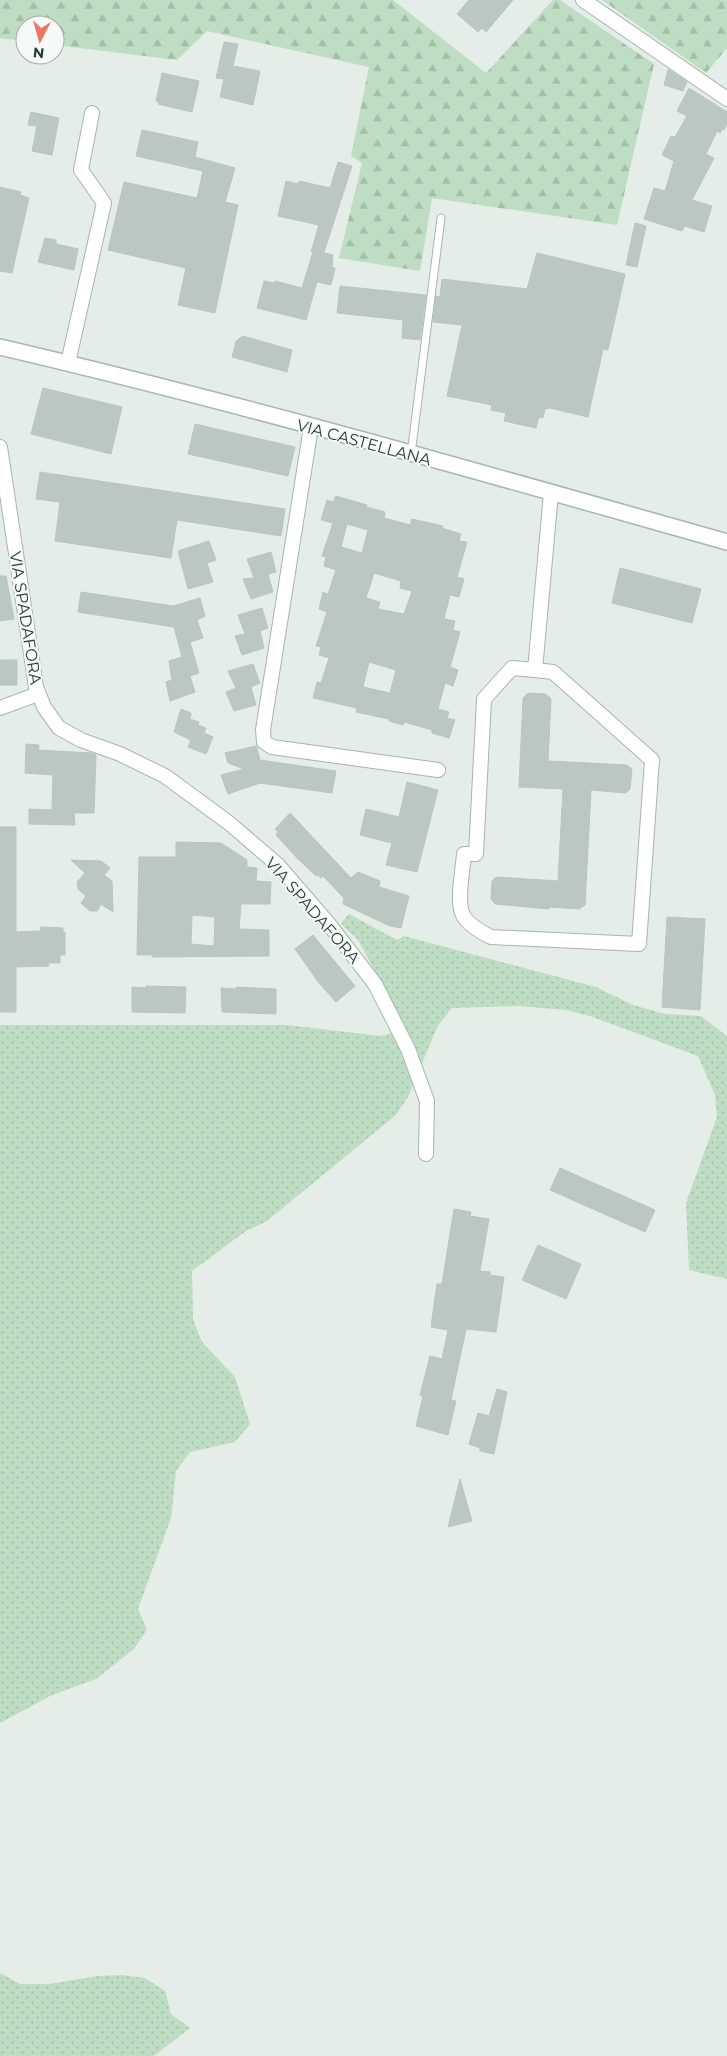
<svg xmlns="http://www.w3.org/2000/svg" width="727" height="2056" font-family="Montserrat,sans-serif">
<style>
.green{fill:url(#green-dots)}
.forest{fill:url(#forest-firs)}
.building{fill:#bac8c1;stroke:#b7c7be;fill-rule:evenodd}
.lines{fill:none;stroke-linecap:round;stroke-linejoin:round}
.service-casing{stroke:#a7b5ae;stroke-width:9}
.minor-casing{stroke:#a7b5ae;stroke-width:16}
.secondary-casing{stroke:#a3b9af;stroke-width:18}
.service{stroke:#fff;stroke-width:7}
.minor{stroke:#fff;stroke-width:14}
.secondary{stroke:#fff;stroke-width:15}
.labels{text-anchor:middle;stroke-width:4;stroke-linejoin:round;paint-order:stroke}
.street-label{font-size:16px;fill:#243f34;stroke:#f5faf7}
</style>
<defs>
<pattern id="green-dots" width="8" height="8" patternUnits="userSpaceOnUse" patternTransform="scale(1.25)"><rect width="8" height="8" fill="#beddc3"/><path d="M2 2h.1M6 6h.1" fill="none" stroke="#a3bfa8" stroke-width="1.8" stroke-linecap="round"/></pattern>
<pattern id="forest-firs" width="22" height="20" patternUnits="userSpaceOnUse" patternTransform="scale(1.25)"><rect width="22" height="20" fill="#beddc3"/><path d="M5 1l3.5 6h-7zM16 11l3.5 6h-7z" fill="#a3bfa8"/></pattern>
</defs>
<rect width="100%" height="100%" fill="#e4ede8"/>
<g class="green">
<path d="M349 914 397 940 404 936 596 987 633 1005 665 1014 701 1016 727 1036V1279L689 1270 686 1203 717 1117 715 1095 698 1056 590 1016 566 1010 519 1006 452 1008 437 1027 409 1095 396 1115 267 1221 246 1231 192 1271 193 1319 202 1342 235 1377 250 1424 235 1442 190 1452 176 1471 171 1518 138 1609 147 1630 134 1649 96 1679 50 1696 0 1723V1025H286L381 1036 407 1029 358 940 341 924Z"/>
<path d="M0 1973 20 1984H49L98 1976 122 1975 145 1978 165 1991 171 2014 190 2028 154 2056H0Z"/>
</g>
<g class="forest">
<path d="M0 0H393L486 73 553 0H560L654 64 617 225 432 198 420 271 339 258 362 163 351 156 369 67 207 31 177 60 55 45V25H25V41L0 38Z"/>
<path d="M602 0H727V48L706 73Z"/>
</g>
<g class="building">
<path d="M469 0H513L486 32 482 28 478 32 457 14Z"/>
<path d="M224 42 238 44 233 66 260 71 253 105 220 97 224 79 216 78Z"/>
<path d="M668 69 687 82 683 91 664 85Z"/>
<path d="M162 73 199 81 192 112 158 104 159 102 156 101Z"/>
<path d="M689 88 727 112V123L724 130 722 129 720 133 717 131 706 154 714 158 692 200 712 206 704 232 685 226 682 231 644 219 654 188 665 191 674 161 662 155 671 136 675 137 687 116 677 111Z"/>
<path d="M31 112 59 118 52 155 32 151 37 126 28 125Z"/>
<path d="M142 130 198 142 195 157 235 168 225 202 238 205 215 313 178 305 186 268 108 250 124 182 197 198 203 171 136 156Z"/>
<path d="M338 162 352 166 324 252H321L333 255 332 267 335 268 331 285 317 282 306 320 257 308 264 281 274 283 275 281 302 288 313 252H311L319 225 278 216 286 181 298 184 299 181 330 188Z"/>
<path d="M0 187 21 192 20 195 29 198 12 273 0 271Z"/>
<path d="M635 223 646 226 637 267 626 265Z"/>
<path d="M45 238 56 240V244L78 249 74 270 38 262Z"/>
<path d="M537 253 625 274 608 350 603 349 588 417 550 408 545 409 543 418 539 417 536 428 504 421 506 413 491 410 492 405 447 396 462 325 433 322 436 296 440 297 442 279 527 289Z"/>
<path d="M340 286 426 295 420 340 402 338 403 320 337 313Z"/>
<path d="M243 336 292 350 287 372 232 357 236 341Z"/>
<path d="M43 388 122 407 111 454 31 434Z"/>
<path d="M195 424 295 447 288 476 188 454Z"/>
<path d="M40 472 285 509 281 536 177 520 171 558 55 541 60 502 36 499Z"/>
<path d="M336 496 367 505 366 507 385 512 384 518 410 525 412 519 443 526 442 528 461 534 459 541 467 542 457 577 464 579 459 597 450 595 444 619 455 621 453 630 460 632 450 667 458 670 453 686 445 683 438 709 449 712 447 718 455 720 449 738 432 733V730L404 722 403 725 389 721V719L356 712 357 708 313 698 317 682 321 683 329 658 319 655 321 647 316 646 327 612 319 609 323 592 328 594 336 570 324 566 326 557 322 556 333 523 321 520 327 500 333 502ZM347 524 368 530 362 553 341 547ZM374 573 401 581 400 588 412 591 404 614 378 609 380 602 366 598ZM369 662 396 670 390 693 363 687Z"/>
<path d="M209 541 216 560 207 563 213 582 188 589 178 551Z"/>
<path d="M271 552 276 572 268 574 273 592 251 599 243 579 254 578 247 559Z"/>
<path d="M620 568 701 589 692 623 612 603Z"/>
<path d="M0 576H6L14 619 0 621Z"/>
<path d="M81 592 173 606 200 598 205 616 197 620 203 638 190 642 199 673 190 676 195 692 170 701 166 682 172 680 169 661 182 657 174 627 78 612Z"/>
<path d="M262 608 268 628 260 631 264 648 242 655 235 636 245 634 238 615Z"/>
<rect x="0" y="660" width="17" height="25"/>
<path d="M253 664 260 683 251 687 256 705 234 711 226 692 236 688 228 671Z"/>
<path d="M528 693 546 694 551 699 548 761 627 765 632 769 630 789 626 793 591 790 585 905 579 909 549 907V909L495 904 491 899 492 881 496 877 558 881 563 789 519 787 523 698Z"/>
<path d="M181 709 191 713 190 719 199 722 198 725 206 728 204 733 213 737 206 754 188 747 191 740 174 732Z"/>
<path d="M26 744 39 745 38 750 91 753 96 755 94 813H74L75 825 29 824V809L52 810 53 775 25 773Z"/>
<path d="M256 746 260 760 336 771 332 793 260 783 228 794 221 775 244 769 228 763 225 753Z"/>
<path d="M407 782 438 790 417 872 386 865 392 843 360 835 366 809 399 817Z"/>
<path d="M290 813 351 878 358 872 380 881 379 887 409 896 401 928 390 926 343 904 344 898 323 876 321 878 318 875 316 876 297 858 276 835 278 832 275 829Z"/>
<path d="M0 827H16V932L41 931 40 927 63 928V932H65V955H60V963H48L49 966 16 967V1012H0Z"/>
<path d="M176 842 221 843 247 860V867L257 868 256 881 271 882 270 904H241L239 929 269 930V956L152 957 153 955H137L139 857H176ZM192 915 215 917 214 946 191 944Z"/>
<path d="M71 860 101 861 110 868 104 875 112 881 113 912 101 904 97 911H90L81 903 86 896 78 889 77 882 85 873Z"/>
<path d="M667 917 705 919 700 1010 662 1007Z"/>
<path d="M313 935 355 986 336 1002 319 983 295 949Z"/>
<path d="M146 986 186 987 185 1013 132 1012V987L146 988Z"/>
<path d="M236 987 276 989V1014L222 1012 221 988 236 989Z"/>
<path d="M560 1168 655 1210 645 1232 550 1190Z"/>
<path d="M454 1209 471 1212 470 1216 489 1219 480 1271 490 1272V1275L504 1277 496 1332 466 1329 451 1400 456 1401 448 1435 416 1426 423 1396 420 1395 430 1356 442 1359 448 1330 431 1327 437 1284H442Z"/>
<path d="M538 1245 581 1264 566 1299 522 1280Z"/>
<path d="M497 1389 507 1392 494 1454 480 1451V1448L469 1444 478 1413 489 1416Z"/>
<path d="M460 1479 472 1521 448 1527Z"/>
</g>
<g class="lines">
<g class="service-casing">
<path id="service" d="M411 454 441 218"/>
</g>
<g class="minor-casing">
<g id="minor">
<path d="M583 0 727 99"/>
<path d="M68 363 104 203 81 170 92 113"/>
<path d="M311 427 263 730 264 742 272 747 438 770"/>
<path d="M0 447 36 687 44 707 59 728 81 740 120 754 165 776 229 823 278 865 328 923 375 984 408 1049 427 1101 426 1154"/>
<path d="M535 670 512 668 484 699 476 854H464C463 869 456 902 463 915 468 925 481 932 491 937L639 944 652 760 553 672 535 670 551 493"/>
<path d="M0 708 38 694"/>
</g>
</g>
<g class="secondary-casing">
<path id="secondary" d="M0 347C244 404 486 474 727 542"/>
</g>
<use href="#service" class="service"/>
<use href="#minor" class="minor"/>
<use href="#secondary" class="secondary"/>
</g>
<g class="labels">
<g class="street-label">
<text transform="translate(364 442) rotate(15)" y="6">VIA CASTELLANA</text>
<text transform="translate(26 618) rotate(81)" y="6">VIA SPADAFORA</text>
<text transform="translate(313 910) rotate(49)" y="6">VIA SPADAFORA</text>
</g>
</g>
<g transform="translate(40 40) rotate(186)"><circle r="24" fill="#f5faf7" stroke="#a1afa9"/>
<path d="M0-4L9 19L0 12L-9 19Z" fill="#ed7562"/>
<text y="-8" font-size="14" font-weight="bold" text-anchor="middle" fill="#243f34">N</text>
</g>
</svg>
